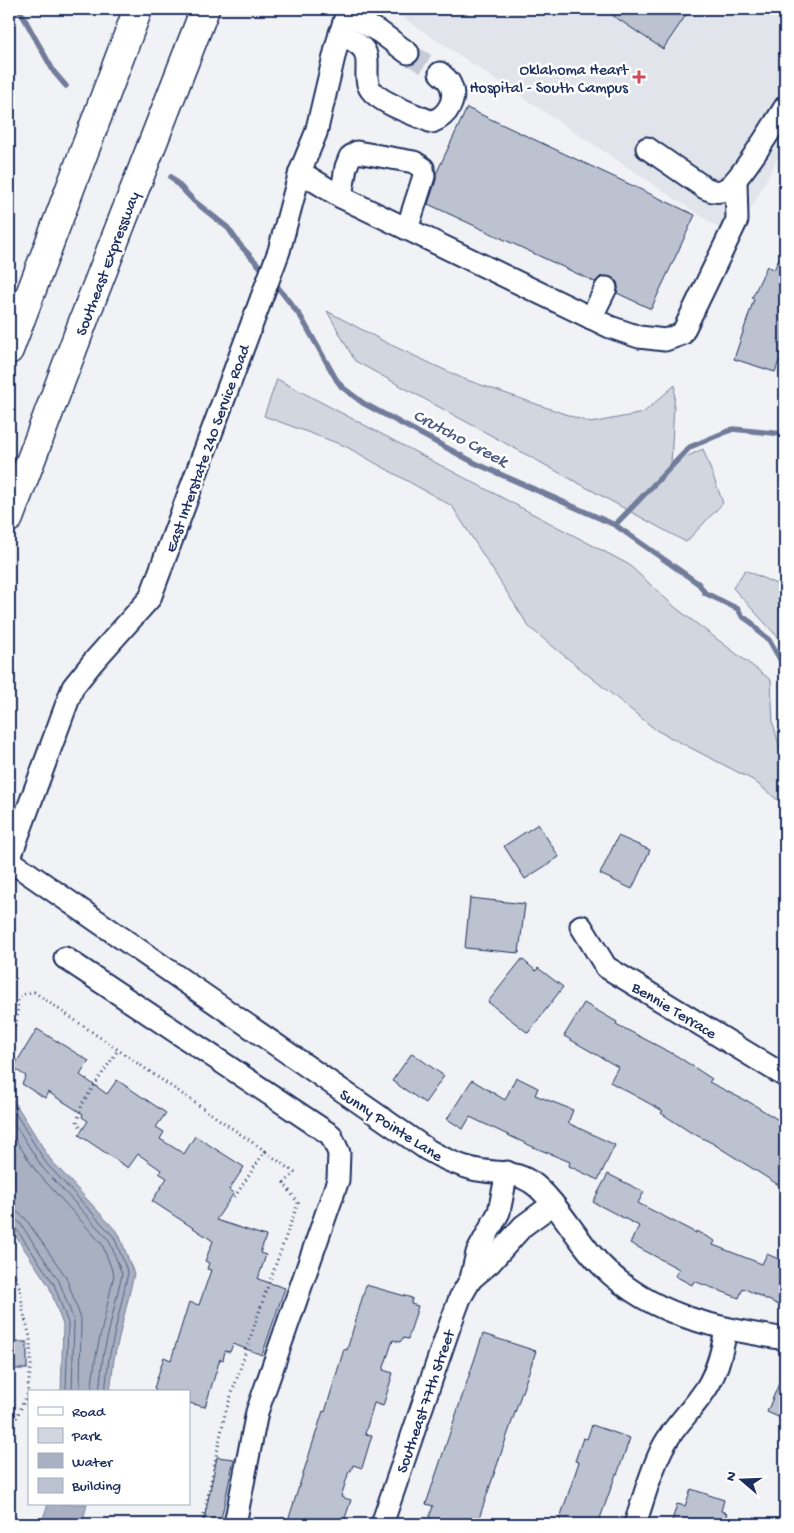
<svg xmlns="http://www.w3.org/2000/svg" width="794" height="1533" font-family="'Gochi Hand',sans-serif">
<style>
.built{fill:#e1e4ea}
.green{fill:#d2d6df;stroke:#76829e}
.water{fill:#a8b0c2;stroke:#707c9a}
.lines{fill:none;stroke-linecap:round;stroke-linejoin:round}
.shore{stroke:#536386;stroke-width:1}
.stream{stroke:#707c9a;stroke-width:5.5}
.building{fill:#bcc2d0;stroke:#1b2f5e}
.minor-tunnel{stroke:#c6cbd7;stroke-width:21;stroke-dasharray:21 11;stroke-linecap:butt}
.minor-casing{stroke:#1b2f5e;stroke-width:25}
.highway-casing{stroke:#1b2f5e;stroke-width:31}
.path{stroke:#1b2f5e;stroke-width:3;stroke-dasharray:1 4;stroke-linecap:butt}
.minor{stroke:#fff;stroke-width:21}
.highway{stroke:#fff;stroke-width:28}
.poi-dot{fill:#d1495b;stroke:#fff;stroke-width:2}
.labels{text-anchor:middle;stroke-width:5;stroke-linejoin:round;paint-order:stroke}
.poi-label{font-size:16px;fill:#1b2f5e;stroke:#fff;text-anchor:end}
.street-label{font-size:16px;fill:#1b2f5e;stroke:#fff}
.water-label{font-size:18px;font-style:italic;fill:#4c5c81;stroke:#fff}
</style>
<rect width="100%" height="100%" fill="#f1f2f5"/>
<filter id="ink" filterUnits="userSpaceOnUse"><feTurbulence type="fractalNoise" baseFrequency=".02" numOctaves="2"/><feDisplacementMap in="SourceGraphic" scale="10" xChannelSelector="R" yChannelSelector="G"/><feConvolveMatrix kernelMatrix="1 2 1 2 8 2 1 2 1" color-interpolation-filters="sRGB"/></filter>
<g filter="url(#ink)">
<path class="built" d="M390 9H785V144L747 216 737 240Z"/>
<g class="green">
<path d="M327 311 387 343 464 379 591 423 643 413 675 385 671 464 703 449 723 503 686 542 355 361Z"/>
<path d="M277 379 628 564 676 608 771 680 773 723 785 767V806L753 780 656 730 529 627 452 506 345 446 264 416Z"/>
<path d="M745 570 785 588V645L733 588Z"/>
</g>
<g class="water">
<path d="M9 1093 50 1159 119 1234 134 1274 114 1359 110 1392H61L63 1325 49 1286 9 1226Z"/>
<path d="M48 1504H87L82 1524H41Z"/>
</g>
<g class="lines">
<g class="shore">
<path d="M9 1103 46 1163 114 1237 128 1273 109 1358 105 1392"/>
<path d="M9 1115 42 1167 109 1240 122 1274 103 1356 99 1392"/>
<path d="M9 1130 36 1171 102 1244 114 1275 96 1355 91 1392"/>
<path d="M9 1211 17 1212 25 1218 66 1277 81 1319 80 1392"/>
<path d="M9 1218 15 1219 20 1223 59 1281 74 1321 72 1392"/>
<path d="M9 1225 15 1227 54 1284 68 1323 66 1392"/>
</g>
<g class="stream">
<path d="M19 9 54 72 66 86"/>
<path d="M171 177 194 201 228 228 240 245 265 272"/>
<path d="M273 281 301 317 336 379 342 387 363 403 475 463 615 525 699 584 705 593 738 609 742 616 752 623 760 633 769 640 781 661 785 666"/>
<path d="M615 525 690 447 733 429 783 434 785 433"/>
</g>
</g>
<g class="building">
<path d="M603 9H690L663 49Z"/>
<path d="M467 108 695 215 651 309 617 293 618 287 617 282 611 277 605 276 600 277 595 282 428 204 436 180V174Z"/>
<path d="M785 245V363L779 361 775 372 734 359 754 299 752 298 767 266 774 270Z"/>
<path d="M538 824 559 857 525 879 504 846Z"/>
<path d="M618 836 650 850 632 889 600 874Z"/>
<path d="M470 898 525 904 519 953 465 948Z"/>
<path d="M522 959 536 971 538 968 563 987 528 1033 488 1002Z"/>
<path d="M584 1003 617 1022 616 1024 677 1056 712 1079 709 1082 746 1101V1100L785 1124V1189L712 1143 690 1132 661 1113 663 1111 610 1082 618 1067 564 1036Z"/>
<path d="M37 1029 89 1061 80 1075 107 1094 117 1080 166 1113 156 1127 164 1132 160 1139 184 1154 195 1136 244 1167 229 1190 234 1193 216 1220 266 1236 260 1253 266 1255 258 1279 285 1288 262 1355 233 1344 230 1352 225 1351 223 1360 220 1359 205 1407 189 1403V1392H155L156 1389 154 1388 164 1357 171 1360 189 1302 199 1305 211 1270 207 1269 209 1263 205 1261 213 1241 152 1201 167 1178 159 1173 161 1170 138 1154 128 1168 79 1135 88 1121 82 1117 83 1114 48 1092 45 1098 22 1084 26 1076 13 1068Z"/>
<path d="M412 1053 444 1076 425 1103 392 1081Z"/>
<path d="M516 1077 538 1088 535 1095 573 1110 568 1123 615 1145 598 1180 569 1166 570 1162 531 1146 470 1117 463 1129 447 1119 472 1080 505 1100Z"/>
<path d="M608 1174 644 1192 638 1203 696 1233V1231L715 1241 713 1245 762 1264 767 1254 785 1262V1308L743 1288 739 1298 694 1281 692 1285 675 1276 679 1269 630 1243 639 1226 593 1202Z"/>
<path d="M366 1285 412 1298 411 1304 418 1306 408 1339 403 1338 400 1342 393 1340 383 1370 393 1373 383 1406 374 1403 365 1434 372 1435 362 1468 353 1465 351 1471H349L341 1497 351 1500 343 1524H287L323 1411 325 1412 344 1349 347 1350Z"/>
<path d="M483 1334 536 1351 477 1524H427L433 1506 426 1504Z"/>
<rect x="9" y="1342" width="18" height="27"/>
<path d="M785 1369V1420L767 1412Z"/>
<path d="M592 1425 630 1438 617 1475 616 1474 598 1524H558L579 1462 575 1461 583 1438 587 1439Z"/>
<path d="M217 1457 234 1459 220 1524H203Z"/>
<path d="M691 1489 724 1500 721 1511 727 1513 723 1524H671L677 1504 685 1506Z"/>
</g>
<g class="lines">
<path class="minor-tunnel" d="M408 53 440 73"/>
<g class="minor-casing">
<g id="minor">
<path d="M346 13 381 33 408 53"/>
<path d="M340 33C347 38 358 42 363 49 372 60 362 78 371 90 380 103 416 115 432 122 447 116 459 99 449 82 447 79 443 76 440 73"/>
<path d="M647 148 705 188C712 191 717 193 724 190 738 184 775 123 785 107"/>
<path d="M300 172 341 197 610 327 639 337 665 340 682 334 737 220 736 181"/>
<path d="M341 197 346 167 350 157 357 152 414 162 423 168 424 176 407 229"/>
<path d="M591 318 606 288"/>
<path d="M9 860 428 1150C442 1158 457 1165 473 1169 494 1174 512 1170 531 1182 552 1196 574 1234 592 1255 643 1315 712 1327 785 1339"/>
<path d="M9 860 73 687 93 662 150 598 279 251 300 172 316 133 337 44 348 9"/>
<path d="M581 926 606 967 785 1076"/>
<path d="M65 958 331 1135 339 1153 338 1180 257 1412 235 1524"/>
<path d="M471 1279 490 1263 523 1226 553 1204"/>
<path d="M382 1524 450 1325 460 1298 471 1279 477 1253 499 1212 507 1172"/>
<path d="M635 1524C644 1498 651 1469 664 1445 674 1427 689 1413 701 1396 716 1377 722 1353 726 1329"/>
</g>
</g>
<g class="highway-casing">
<g id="highway">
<path d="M9 350 138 9"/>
<path d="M9 518 89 306 205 9"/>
</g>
</g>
<g class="path">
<path d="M9 1045 17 1019 18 1000 23 994 34 992 265 1151 234 1198"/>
<path d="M80 1126 77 1122 82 1104 118 1050"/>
<path d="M9 1263 20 1288 23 1311 30 1337 31 1365 27 1395 16 1419 9 1443"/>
<path d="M202 1524 225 1414 265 1294 298 1203 284 1183 295 1173 265 1151"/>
</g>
<use href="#minor" class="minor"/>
<use href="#highway" class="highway"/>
</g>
</g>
<path class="poi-dot" d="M636.5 69.5h5v5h5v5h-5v5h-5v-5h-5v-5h5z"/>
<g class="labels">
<g class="poi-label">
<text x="628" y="74">Oklahoma Heart<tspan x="628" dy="18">Hospital - South Campus</tspan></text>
</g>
<g class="street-label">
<text transform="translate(106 263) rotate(-69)" y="6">Southeast Expressway</text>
<text transform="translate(206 448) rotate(-70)" y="6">East Interstate 240 Service Road</text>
<text transform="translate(675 1009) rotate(31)" y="6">Bennie Terrace</text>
<text transform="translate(392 1124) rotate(33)" y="6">Sunny Pointe Lane</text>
<text transform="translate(424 1401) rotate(-71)" y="6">Southeast 77th Street</text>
</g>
<g class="water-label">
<text transform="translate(461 437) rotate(28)" y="6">Crutcho Creek</text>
</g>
</g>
<rect width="794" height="1533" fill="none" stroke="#fff" stroke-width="30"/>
<rect x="15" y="15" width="764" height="1503" fill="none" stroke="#1b2f5e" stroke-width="2" filter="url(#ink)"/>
<rect x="28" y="1390" width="162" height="115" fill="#ffffff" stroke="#a4acbf"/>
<rect x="38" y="1407" width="25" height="8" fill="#ffffff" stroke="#a4acbf"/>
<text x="72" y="1416" font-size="15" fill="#1b2f5e">Road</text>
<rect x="38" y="1428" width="25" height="15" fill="#d2d6df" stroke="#a4acbf"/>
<text x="72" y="1440" font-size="15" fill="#1b2f5e">Park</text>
<rect x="38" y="1453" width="25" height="15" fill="#a8b0c2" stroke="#a4acbf"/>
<text x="72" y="1466" font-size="15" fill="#1b2f5e">Water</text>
<rect x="38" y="1478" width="25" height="15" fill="#bcc2d0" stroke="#a4acbf"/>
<text x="72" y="1490" font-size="15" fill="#1b2f5e">Building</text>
<g transform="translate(742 1480) rotate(289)" stroke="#ffffff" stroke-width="4" paint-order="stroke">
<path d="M0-4L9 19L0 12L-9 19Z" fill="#1b2f5e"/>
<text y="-8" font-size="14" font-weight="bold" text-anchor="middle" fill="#1b2f5e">N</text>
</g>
</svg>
